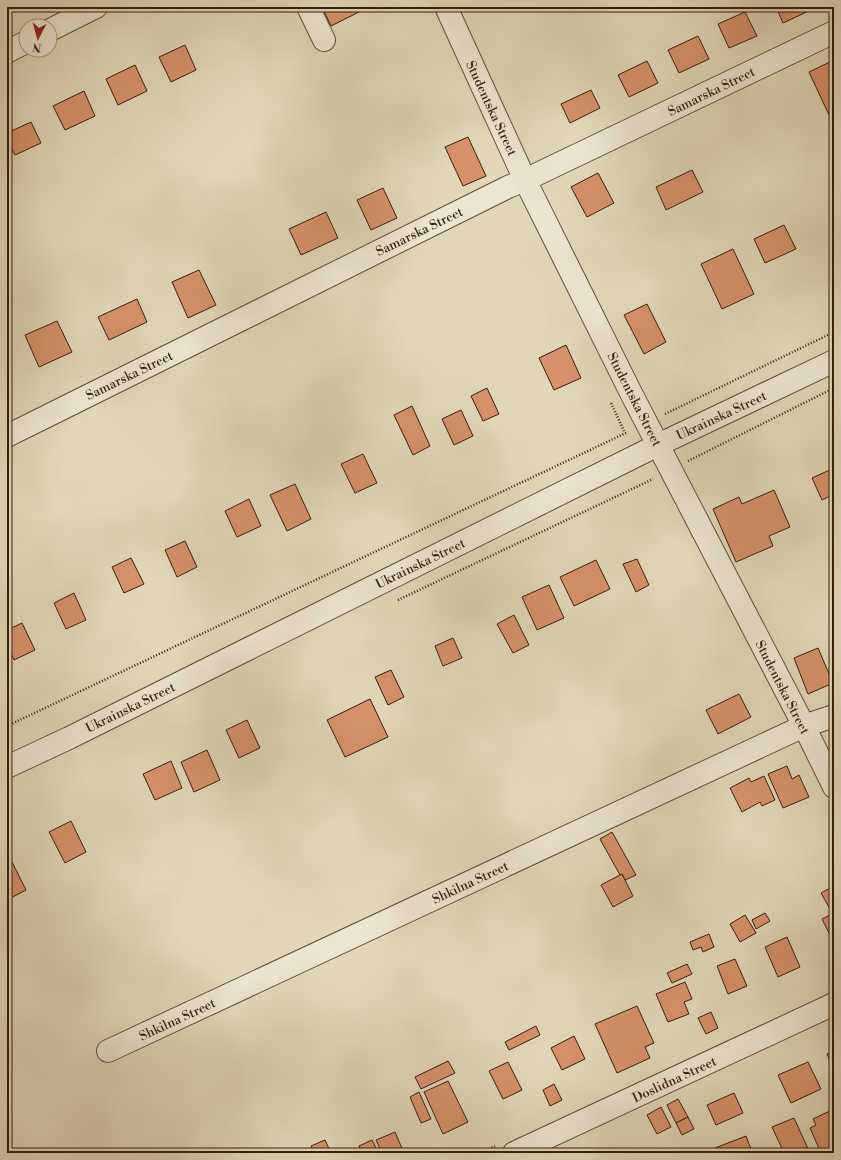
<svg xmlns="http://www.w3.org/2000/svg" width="841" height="1160" font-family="'Libre Bodoni',serif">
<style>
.building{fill:#d6916b;stroke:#371c0d}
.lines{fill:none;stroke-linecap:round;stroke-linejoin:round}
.minor-casing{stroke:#624b38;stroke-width:24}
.path{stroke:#371c0d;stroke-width:2.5;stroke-dasharray:1 2;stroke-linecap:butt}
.minor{stroke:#ece5d1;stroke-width:22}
.labels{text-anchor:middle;stroke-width:4;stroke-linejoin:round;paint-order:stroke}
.street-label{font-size:13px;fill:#371c0d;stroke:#ece5d1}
</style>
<rect width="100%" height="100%" fill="#e1d7b8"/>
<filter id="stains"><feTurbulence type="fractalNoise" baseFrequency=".005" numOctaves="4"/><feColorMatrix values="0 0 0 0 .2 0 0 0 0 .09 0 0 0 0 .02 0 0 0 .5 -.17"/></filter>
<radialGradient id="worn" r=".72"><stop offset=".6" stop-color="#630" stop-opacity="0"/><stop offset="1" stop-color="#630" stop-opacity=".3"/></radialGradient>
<g class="building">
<path d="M322 7H369L331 26Z"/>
<path d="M776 7H810L811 10 783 23Z"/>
<path d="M745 12 757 36 729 48 718 24Z"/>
<path d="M698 36 709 59 679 73 668 50Z"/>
<path d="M185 45 196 70 171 82 159 57Z"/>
<path d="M834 60V113L829 115 809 72Z"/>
<path d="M647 61 658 83 629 97 618 75Z"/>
<path d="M135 65 147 91 118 105 106 79Z"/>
<path d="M591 90 600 108 570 123 561 104Z"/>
<path d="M84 91 95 116 65 130 53 106Z"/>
<path d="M31 122 41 143 15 155 7 139V133Z"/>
<path d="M468 137 486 176 463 186 445 147Z"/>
<path d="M692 170 703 192 666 210 656 187Z"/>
<path d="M598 173 614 203 587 217 571 187Z"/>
<path d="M383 188 397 218 371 230 357 200Z"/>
<path d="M326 212 338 238 301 255 289 229Z"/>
<path d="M784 225 796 249 765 263 754 239Z"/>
<path d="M733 249 754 294 722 309 701 264Z"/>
<path d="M199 270 216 305 188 318 172 282Z"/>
<path d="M137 299 147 322 109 340 98 317Z"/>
<path d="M647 304 666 342 644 354 624 315Z"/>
<path d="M57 321 72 352 39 367 25 335Z"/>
<path d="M566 345 581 378 554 390 539 358Z"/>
<path d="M487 388 499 414 483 421 471 396Z"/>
<path d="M412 406 430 446 413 455 394 415Z"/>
<path d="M461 410 473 436 454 445 442 419Z"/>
<path d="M363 454 377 483 355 493 341 464Z"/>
<path d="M834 468V494L822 500 812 478Z"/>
<path d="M295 484 311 519 287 531 270 495Z"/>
<path d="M774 490 790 527 769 536 773 546 736 562 713 509 739 497 742 504Z"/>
<path d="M249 499 261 526 237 537 225 511Z"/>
<path d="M185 541 197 567 177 577 165 550Z"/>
<path d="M131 558 144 584 124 593 112 567Z"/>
<path d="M637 559 649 585 636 592 623 564Z"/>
<path d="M596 560 610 589 574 606 560 577Z"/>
<path d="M549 585 564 618 537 630 522 597Z"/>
<path d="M74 593 86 620 66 629 54 603Z"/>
<path d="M514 615 529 645 513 653 497 624Z"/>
<path d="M22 623 35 650 14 660 7 644V630Z"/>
<path d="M453 638 462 658 443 666 435 646Z"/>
<path d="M818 648 833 683 808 694 794 658Z"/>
<path d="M391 670 404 697 388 705 375 677Z"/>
<path d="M739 694 751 717 718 734 706 710Z"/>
<path d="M370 699 388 737 345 757 327 720Z"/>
<path d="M247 720 260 748 239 758 226 730Z"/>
<path d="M207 750 220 780 194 792 181 762Z"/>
<path d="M171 761 182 788 155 800 143 774Z"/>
<path d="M787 766 792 779 799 775 809 797 783 808 768 774Z"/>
<path d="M764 776 775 800 762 806 760 802 742 812 730 788 749 778 751 782Z"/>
<path d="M71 821 86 852 65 863 49 832Z"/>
<path d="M612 832 636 875 625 880 622 874 620 875 600 839Z"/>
<path d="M12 862 26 890 7 900V865Z"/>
<path d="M622 874 633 896 613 907 601 885Z"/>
<path d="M834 886V906L830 909 821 893Z"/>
<path d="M765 913 770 921 756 929 752 920Z"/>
<path d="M834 913V943L822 919Z"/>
<path d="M745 915 756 933 740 942 730 924Z"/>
<path d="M709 934 714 947 703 952 701 947 693 950 690 942Z"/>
<path d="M787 937 800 967 778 977 765 947Z"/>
<path d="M735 959 747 986 728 994 717 966Z"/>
<path d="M687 964 692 974 672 983 667 973Z"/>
<path d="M685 982 692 999 684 1002 689 1014 668 1022 656 994Z"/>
<path d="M637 1006 654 1043 645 1047 650 1058 617 1073 595 1024Z"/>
<path d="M711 1012 718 1028 706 1034 698 1018Z"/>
<path d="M536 1026 540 1035 509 1050 505 1042Z"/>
<path d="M574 1036 585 1059 562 1070 551 1048Z"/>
<path d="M834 1051V1070L827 1054Z"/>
<path d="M448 1061 455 1073 421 1089 415 1077Z"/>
<path d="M508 1062 522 1090 503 1099 489 1071Z"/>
<path d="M808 1062 821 1089 791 1103 778 1075Z"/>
<path d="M448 1081 468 1122 443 1134 424 1092Z"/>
<path d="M554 1084 562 1100 550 1106 543 1090Z"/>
<path d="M419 1092 431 1119 421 1123 410 1097Z"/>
<path d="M734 1093 743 1113 716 1125 707 1105Z"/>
<path d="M678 1099 688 1117 676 1123 667 1105Z"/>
<path d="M661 1107 671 1127 657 1134 647 1115Z"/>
<path d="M834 1109V1147L821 1153 810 1128 816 1125 813 1119Z"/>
<path d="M688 1117 694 1129 682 1135 676 1123Z"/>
<path d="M794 1118 810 1153H784L772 1127Z"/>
<path d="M395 1132 404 1153H382L376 1140Z"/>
<path d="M746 1136 751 1149 741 1153H717L715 1148Z"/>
<path d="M325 1140 331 1153H315L311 1146Z"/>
<path d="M372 1140 378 1152 362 1153 359 1146Z"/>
</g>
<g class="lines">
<g class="minor-casing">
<g id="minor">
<path d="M308 7 324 40"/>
<path d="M446 7 525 180 631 393 804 726 834 787"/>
<path d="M50 30 96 7"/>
<path d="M7 52 26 42"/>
<path d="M7 436 508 187 525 180 834 32"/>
<path d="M7 767 69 738 658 445 834 361"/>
<path d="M108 1051 804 726 834 716"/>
<path d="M514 1153 834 1004"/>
</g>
</g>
<g class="path">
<path d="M611 403 625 433"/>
<path d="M665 414 834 332"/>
<path d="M688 461 834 388"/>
<path d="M398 600 653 479"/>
<path d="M7 726 628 432"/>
<path d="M481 1153 495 1146"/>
</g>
<use href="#minor" class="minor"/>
</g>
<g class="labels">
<g class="street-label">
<text transform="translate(711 91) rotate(-26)" y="5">Samarska Street</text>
<text transform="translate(492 108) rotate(65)" y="5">Studentska Street</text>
<text transform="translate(419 231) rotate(-26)" y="5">Samarska Street</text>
<text transform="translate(129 375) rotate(-26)" y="5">Samarska Street</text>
<text transform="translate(635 399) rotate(63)" y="5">Studentska Street</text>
<text transform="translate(721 415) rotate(-25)" y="5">Ukrainska Street</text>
<text transform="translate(420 563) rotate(-26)" y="5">Ukrainska Street</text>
<text transform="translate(783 687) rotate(63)" y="5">Studentska Street</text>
<text transform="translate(130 707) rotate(-26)" y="5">Ukrainska Street</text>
<text transform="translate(470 882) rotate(-25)" y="5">Shkilna Street</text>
<text transform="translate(177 1019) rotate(-25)" y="5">Shkilna Street</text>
<text transform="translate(674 1079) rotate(-25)" y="5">Doslidna Street</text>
</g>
</g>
<rect width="841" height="1160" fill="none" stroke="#e1d7b8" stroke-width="24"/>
<rect x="8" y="8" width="825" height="1144" fill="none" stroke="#371c0d" stroke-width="2"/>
<rect x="12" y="12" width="817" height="1136" fill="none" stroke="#371c0d"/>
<g transform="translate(38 38) rotate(186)"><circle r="19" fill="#ece5d1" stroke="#a49583"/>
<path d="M0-3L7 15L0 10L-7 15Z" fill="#8f2418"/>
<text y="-6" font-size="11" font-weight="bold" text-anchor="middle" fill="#371c0d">N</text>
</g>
<rect width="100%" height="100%" filter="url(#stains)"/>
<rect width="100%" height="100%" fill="url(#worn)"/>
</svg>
